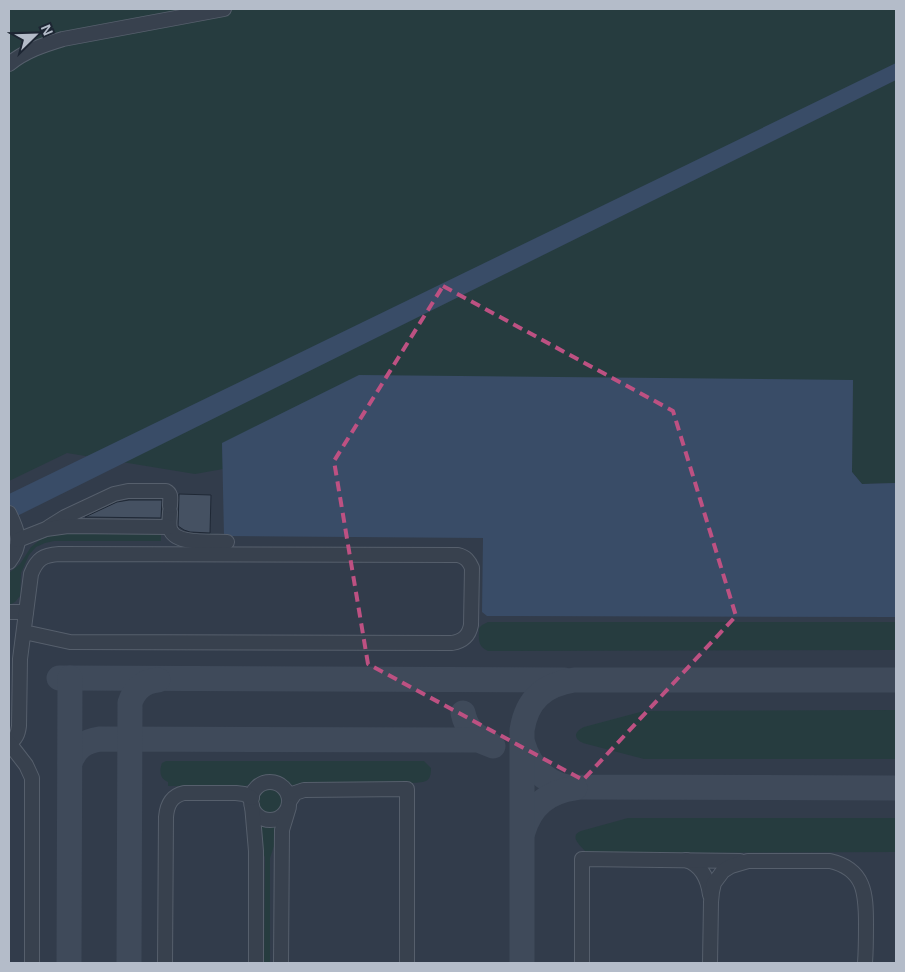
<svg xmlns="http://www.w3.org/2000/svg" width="905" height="972" font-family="Arial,sans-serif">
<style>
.airport{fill:#323c4b}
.green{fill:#263c3f}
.water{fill:#394c67}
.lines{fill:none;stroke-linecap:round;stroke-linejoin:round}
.taxiway{stroke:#3f4a5a;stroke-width:25}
.building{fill:#455162;stroke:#1f2835}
.minor-casing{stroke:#565f6c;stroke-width:16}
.minor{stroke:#38414e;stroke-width:14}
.marked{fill:none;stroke:#bd5182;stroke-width:4;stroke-dasharray:10 6;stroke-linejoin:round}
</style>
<rect width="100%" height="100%" fill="#242f3e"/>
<rect class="airport" x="9" y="9" width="887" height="954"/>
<g class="green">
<path d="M9 9H896V483L862 484 852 472 853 380 222 443 223 469 195 474 67 453 9 481Z"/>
<path d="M57 534H161V541H54L45 543 36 547 29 555 21 573 20 596 15 602 9 605V573L20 564 31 547 41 539Z"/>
<path d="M488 622H896V650L488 651C477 646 479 639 479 628L482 625Z"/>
<path d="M896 710V759H644L583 743C573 738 574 732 584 727L644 711Z"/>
<path d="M166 761H424L431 768C431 783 425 782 412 783V786L297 787 275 777H268L245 786 238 787 168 786V782C160 779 159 771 162 763Z"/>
<circle cx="270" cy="802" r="14"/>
<path d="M628 818H896V852L587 853C581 846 568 836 581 831Z"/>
<path d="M261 824 269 827 274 826 275 827V843L270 858V963H264L265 857 260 849 259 826Z"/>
</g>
<g class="water">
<path d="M896 63V80L9 520V494Z"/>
<path d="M359 375 853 380 852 472 862 484 896 483V617L487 616 482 612 483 538 224 536 222 443Z"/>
</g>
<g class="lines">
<g class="taxiway">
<path d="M59 678 564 680"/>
<path d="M463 713C467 731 475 735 489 743"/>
<path d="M523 744C530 767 544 782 567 787L896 788"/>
<path d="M70 763C75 748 85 741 100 739L471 740H478L493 746"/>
<path d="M523 832C531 805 548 792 575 788"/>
<path d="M69 963 70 678"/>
<path d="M129 963 130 703C134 690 143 681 158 680"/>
<path d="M522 963V730C527 699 544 685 574 680H896"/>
</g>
</g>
<g class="building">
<path d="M179 494 211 495 210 533 190 532 184 530 178 526Z"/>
<path d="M129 500H162L161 518 85 517 117 502Z"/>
</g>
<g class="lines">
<g class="minor-casing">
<g id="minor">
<path d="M9 64C25 51 43 45 63 39L224 9"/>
<path d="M170 512C170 518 168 526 171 531 178 545 213 541 227 542"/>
<path d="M9 513C18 531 23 544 9 562"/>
<path d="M49 527 65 517 114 494 128 491H166C172 494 170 499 170 506"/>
<path d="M18 540 46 529 68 526 169 527"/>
<path d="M9 612H26"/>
<path d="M9 743C16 739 18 734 19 726L20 659 31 574C37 559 43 555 59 554L458 555C466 557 469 561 472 568L471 625C469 636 463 641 452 643L70 642 24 632"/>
<path d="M9 743 26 765 32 778V963"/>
<circle cx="270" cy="801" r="19"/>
<path d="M289 802 295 793 304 790 407 789V963"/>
<path d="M252 805 256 851V963"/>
<path d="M686 860C702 865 708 879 710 895"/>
<path d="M165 963 166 817C167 805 171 796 184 793H236L244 794 252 798"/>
<path d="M281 963 282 830 289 807"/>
<path d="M582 963V859L740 861"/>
<path d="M710 963 711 902 712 892 714 883 723 871 731 866 748 861H830C865 869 866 894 866 924 866 937 866 950 865 963"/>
</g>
</g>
<use href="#minor" class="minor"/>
</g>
<path class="marked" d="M443 286 673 411 736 616 583 780 368 664 334 461Z"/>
<rect width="905" height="972" fill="none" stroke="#b4bcc9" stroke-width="20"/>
<g transform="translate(35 35) rotate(67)" stroke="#1d2633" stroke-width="4" paint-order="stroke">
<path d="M0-4L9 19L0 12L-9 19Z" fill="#b4bcc9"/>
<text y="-8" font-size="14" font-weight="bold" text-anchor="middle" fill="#b4bcc9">N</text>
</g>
</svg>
